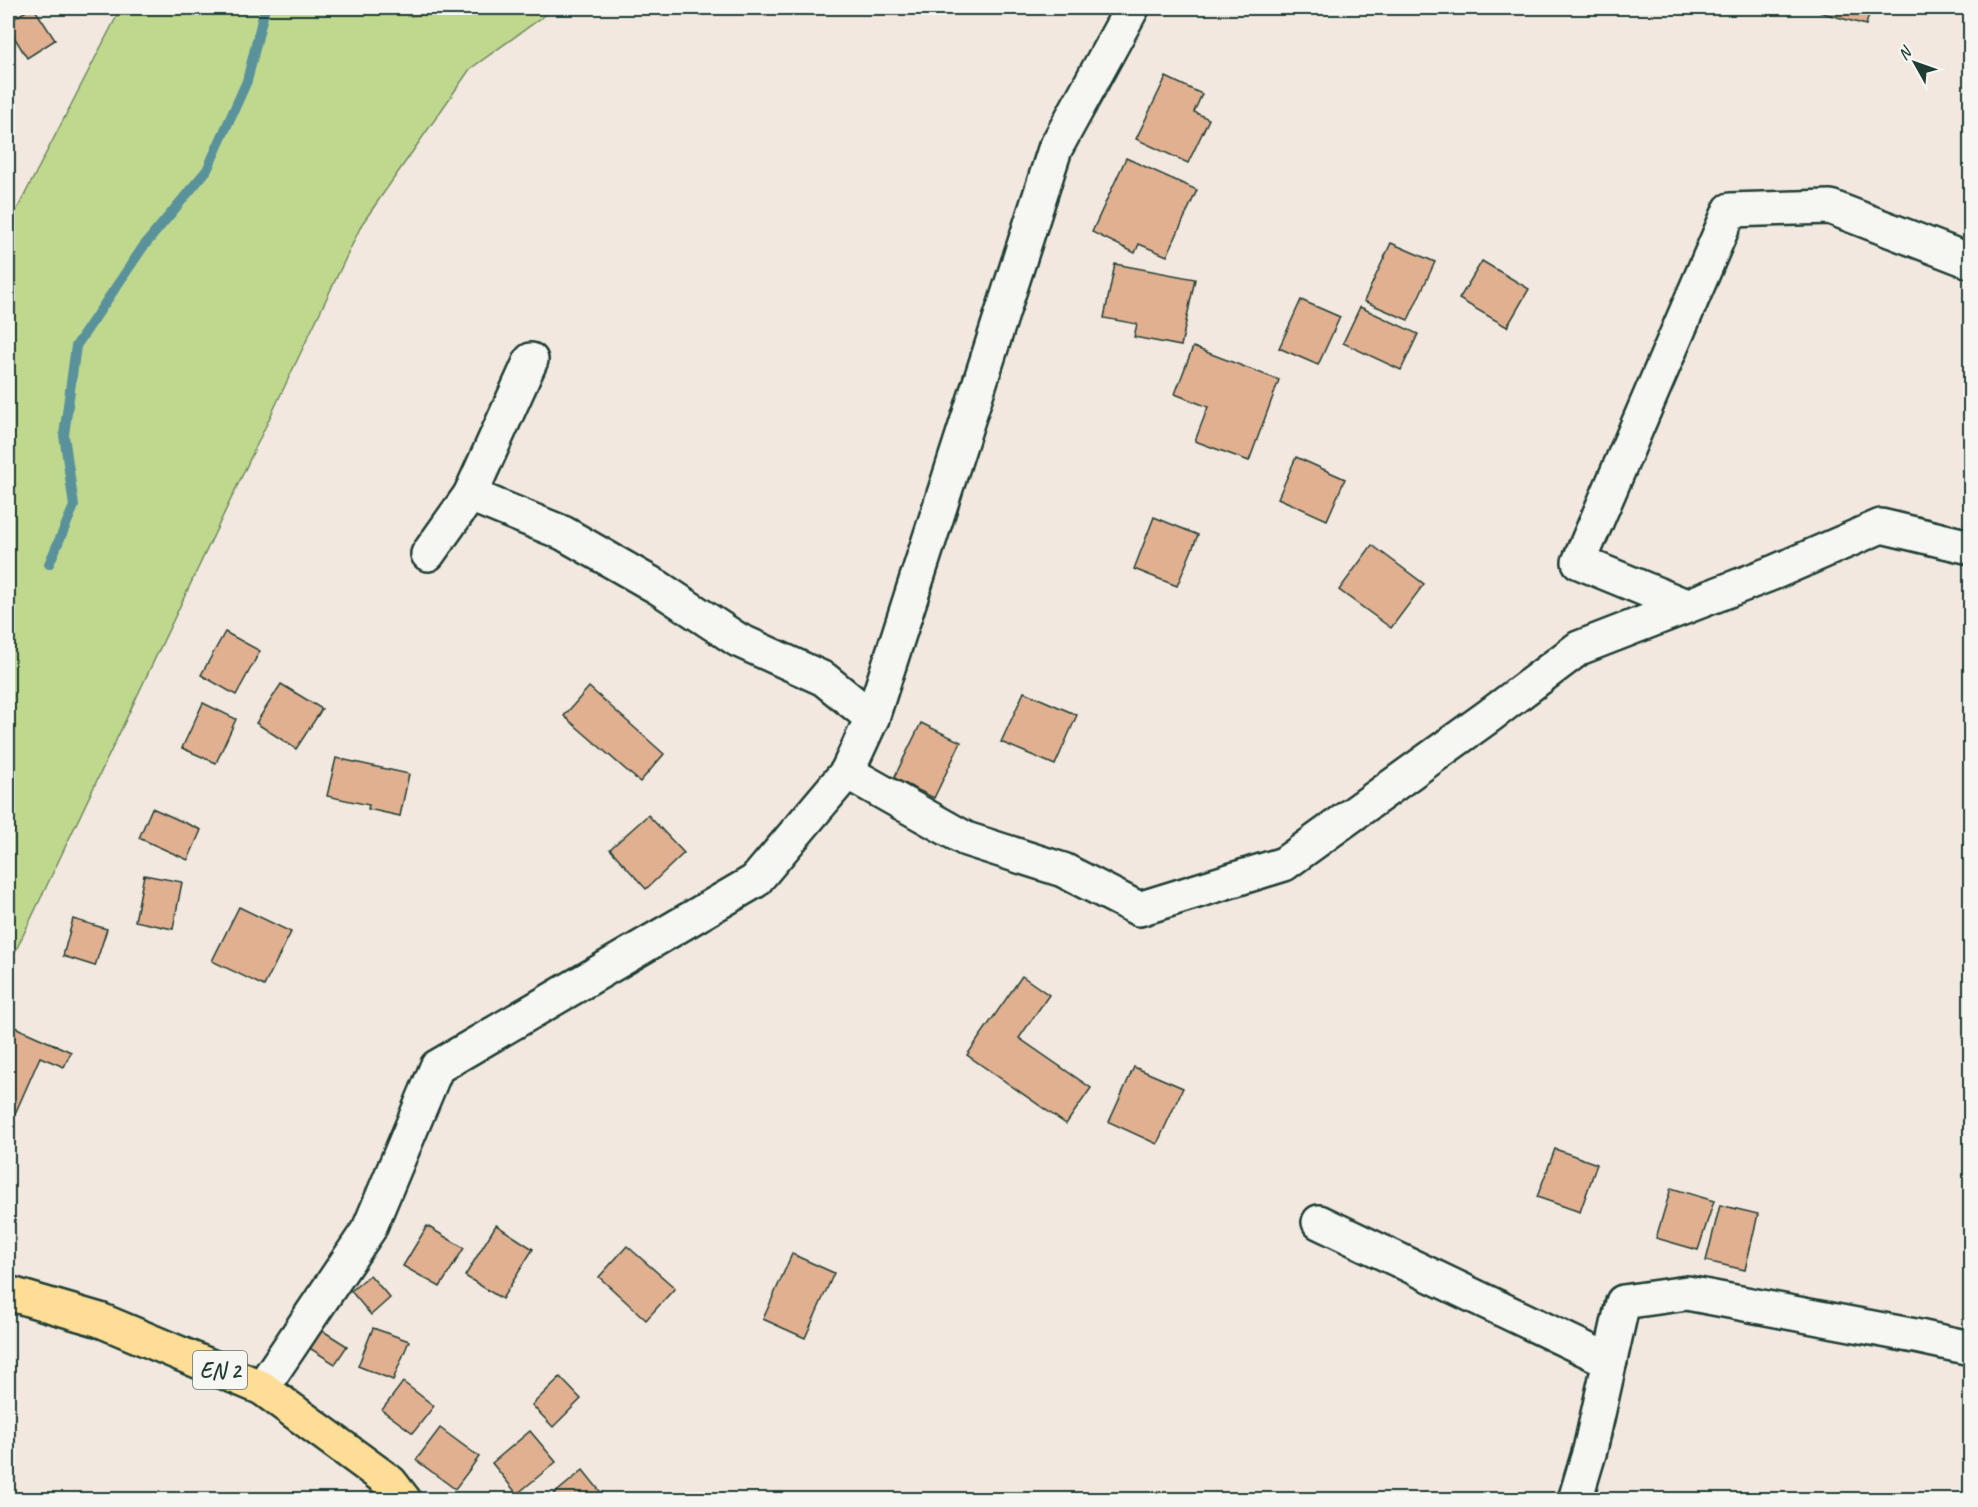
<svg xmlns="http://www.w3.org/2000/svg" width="1978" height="1507" font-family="Caveat,sans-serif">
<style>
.green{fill:#c0d88e;stroke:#708a61;stroke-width:1.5}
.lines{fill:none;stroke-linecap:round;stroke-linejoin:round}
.stream{stroke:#5a929c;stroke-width:10}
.building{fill:#e0b091;stroke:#1f3d34;stroke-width:1.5}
.minor-casing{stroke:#1f3d34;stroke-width:38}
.primary-casing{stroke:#1f3d34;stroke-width:38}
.minor{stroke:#f6f6f2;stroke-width:33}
.primary{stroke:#fedd96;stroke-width:33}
.labels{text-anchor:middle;stroke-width:4.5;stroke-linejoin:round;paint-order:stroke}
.shield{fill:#f6f6f2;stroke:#60746d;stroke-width:1.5}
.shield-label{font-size:22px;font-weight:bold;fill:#1f3d34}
</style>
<rect width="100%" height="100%" fill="#f2e8df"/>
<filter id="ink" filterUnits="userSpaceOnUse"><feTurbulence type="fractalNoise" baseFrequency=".0167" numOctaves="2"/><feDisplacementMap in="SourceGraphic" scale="12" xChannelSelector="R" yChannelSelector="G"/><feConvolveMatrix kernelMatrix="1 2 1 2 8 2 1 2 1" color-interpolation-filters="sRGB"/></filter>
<g filter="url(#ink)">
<path class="green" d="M121 8H411L407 16 494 11 496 8H555L470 69 362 224 8 967V227Z"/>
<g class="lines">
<path class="stream" d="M49 564 74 506 64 435 76 346 143 247 207 170 247 81 265 8"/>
</g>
<g class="building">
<path d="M31 8H34L55 40 27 58 8 27V22Z"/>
<path d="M1820 8H1871L1866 25 1819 12Z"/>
<path d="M1166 77 1202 94 1194 112 1209 119 1188 163 1136 139Z"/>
<path d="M1126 158 1197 190 1167 256 1139 244 1135 253 1092 232Z"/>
<path d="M1391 243 1435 262 1408 320 1364 301Z"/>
<path d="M1482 261 1529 289 1507 327 1459 299Z"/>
<path d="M1115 264 1195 279 1181 346 1134 337 1137 324 1104 318Z"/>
<path d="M1301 300 1340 317 1318 365 1279 348Z"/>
<path d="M1360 307 1418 334 1401 370 1343 343Z"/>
<path d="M1193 347 1279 380 1249 461 1195 441 1208 407 1175 394Z"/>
<path d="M1296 457 1345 479 1327 520 1278 498Z"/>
<path d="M1154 517 1198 535 1177 586 1134 569Z"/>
<path d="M1372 545 1424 584 1391 628 1339 590Z"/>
<path d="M225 632 260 651 236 695 201 675Z"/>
<path d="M281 684 322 709 296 749 256 723Z"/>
<path d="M589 687 664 754 640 782 564 716Z"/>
<path d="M1024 692 1077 715 1055 765 1001 742Z"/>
<path d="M203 703 236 719 216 763 182 748Z"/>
<path d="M921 723 961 742 934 798 894 778Z"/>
<path d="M336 758 409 774 400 816 368 809 369 805 327 796Z"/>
<path d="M152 808 201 830 188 860 139 838Z"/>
<path d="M648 815 684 853 646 889 610 849Z"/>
<path d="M144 875 182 882 173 929 135 921Z"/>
<path d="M239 907 291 932 264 986 212 961Z"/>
<path d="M73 919 107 929 95 966 63 956Z"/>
<path d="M1022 976 1049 995 1019 1038 1091 1088 1066 1124 967 1055Z"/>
<path d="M10 1025 71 1052 64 1067 40 1057 14 1116 8 1114V1032Z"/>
<path d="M1134 1067 1183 1088 1157 1144 1109 1122Z"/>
<path d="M1555 1149 1597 1164 1580 1212 1537 1197Z"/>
<path d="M1671 1188 1714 1201 1698 1250 1656 1238Z"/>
<path d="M1720 1205 1758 1214 1745 1270 1706 1261Z"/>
<path d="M496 1225 533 1249 502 1299 465 1276Z"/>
<path d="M427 1226 464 1248 440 1287 403 1266Z"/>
<path d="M627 1246 675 1288 646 1320 599 1277Z"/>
<path d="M792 1254 834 1273 805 1338 763 1319Z"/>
<path d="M370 1275 390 1298 371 1315 351 1291Z"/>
<path d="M315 1326 347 1346 335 1364 303 1344Z"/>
<path d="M373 1328 409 1341 393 1380 358 1366Z"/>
<path d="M560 1377 581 1399 553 1427 532 1405Z"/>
<path d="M403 1382 434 1406 413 1433 382 1410Z"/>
<path d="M440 1428 479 1457 455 1489 416 1460Z"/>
<path d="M530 1431 556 1462 517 1494 492 1463Z"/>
<path d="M583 1470 607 1500H547Z"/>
</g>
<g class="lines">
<g class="minor-casing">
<g id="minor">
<path d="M470 495 563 533 659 588 738 640 824 679 872 718"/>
<path d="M428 554 470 495 531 360"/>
<path d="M1686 606 1579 562 1730 210 1830 207 1970 261"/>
<path d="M847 772 966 839 1063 870 1139 909 1284 864 1489 716 1579 648 1775 572 1881 526 1970 547"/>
<path d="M1319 1222 1610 1361"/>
<path d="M262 1388 369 1229 437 1067 755 881 847 772 872 718 1055 149 1132 8"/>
<path d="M1575 1500 1590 1450 1623 1302 1687 1293 1915 1336 1970 1348"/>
</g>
</g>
<g class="primary-casing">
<path id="primary" d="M8 1293 100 1320 262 1388 390 1482 404 1500"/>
</g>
<use href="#minor" class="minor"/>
<use href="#primary" class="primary"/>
</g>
</g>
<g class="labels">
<rect class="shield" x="193" y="1351" width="54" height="38" rx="4.5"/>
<g class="shield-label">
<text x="220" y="1378">EN 2</text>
</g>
</g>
<rect width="1978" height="1507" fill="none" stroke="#f6f6f2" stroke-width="30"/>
<rect x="15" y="15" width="1948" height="1477" fill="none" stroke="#1f3d34" stroke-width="2" filter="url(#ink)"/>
<g transform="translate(1915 63) rotate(310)" stroke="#f6f6f2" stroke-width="4.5" paint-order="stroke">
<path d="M0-4.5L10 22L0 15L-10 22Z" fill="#1f3d34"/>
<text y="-9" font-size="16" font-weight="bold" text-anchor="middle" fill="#1f3d34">N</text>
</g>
</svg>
